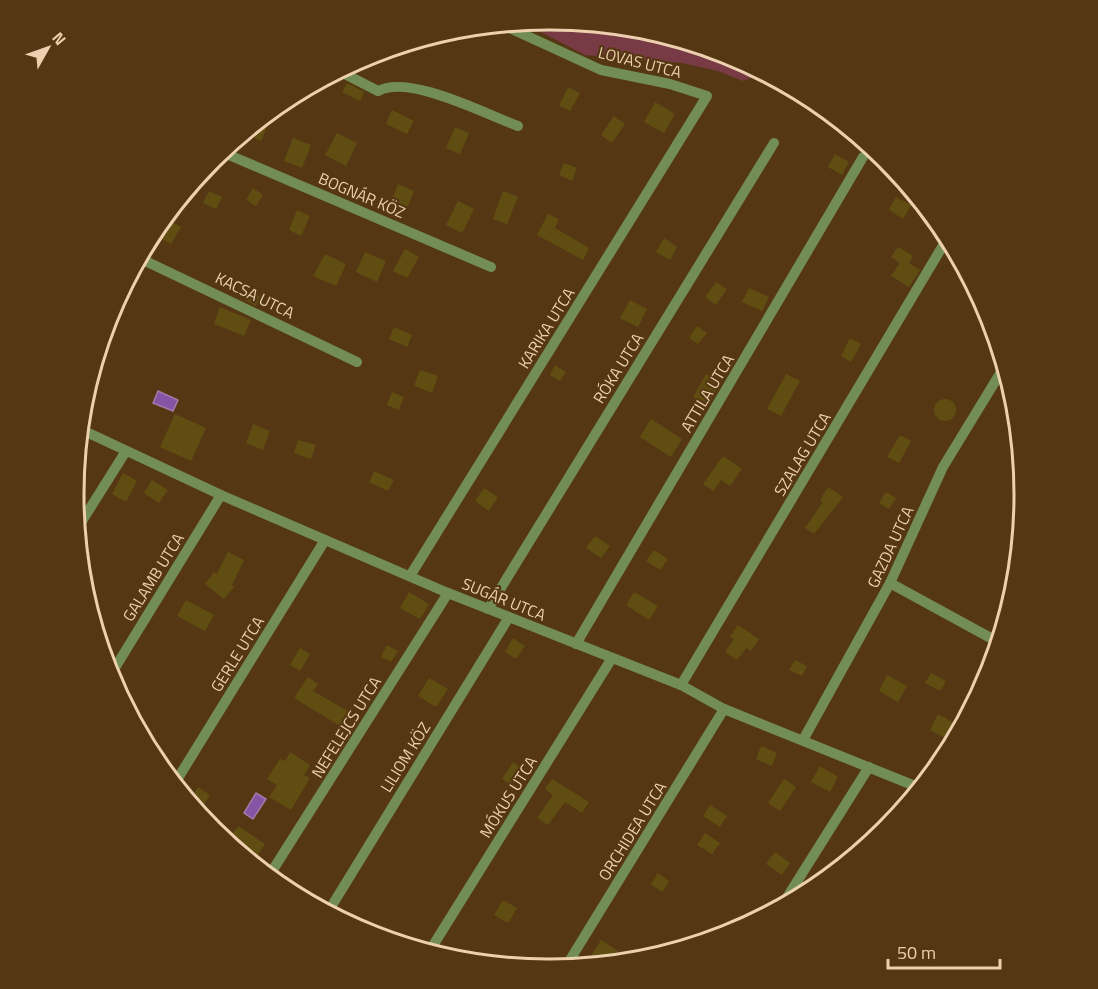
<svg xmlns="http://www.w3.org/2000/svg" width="1098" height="989" font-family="'Titillium Web',sans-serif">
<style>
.green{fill:#783b45}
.water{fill:#8554a5;stroke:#a479a8;stroke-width:1.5}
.building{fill:#604d11}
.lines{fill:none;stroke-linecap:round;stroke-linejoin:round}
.minor{stroke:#728e56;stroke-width:10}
.labels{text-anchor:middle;stroke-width:4.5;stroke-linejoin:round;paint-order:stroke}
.street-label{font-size:16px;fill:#edd0af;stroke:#553813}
.rim{fill:none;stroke:#edd0af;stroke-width:3}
</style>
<rect width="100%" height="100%" fill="#553813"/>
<path class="green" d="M549 20 642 29 731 56 763 73 743 81 718 71 682 63 585 55 522 22Z"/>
<g class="water">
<path d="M158 391 178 400 173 411 153 403Z"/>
<path d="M256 793 266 799 253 819 244 813Z"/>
</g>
<g class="building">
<path d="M347 83 364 92 360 101 342 92Z"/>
<path d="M568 87 580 93 570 111 559 106Z"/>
<path d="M655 102 675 114 664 133 644 122Z"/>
<path d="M392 110 414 121 407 134 386 124Z"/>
<path d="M614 116 625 124 612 143 601 135Z"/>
<path d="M257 123 267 127 261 141 248 135Z"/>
<path d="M455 127 469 133 460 154 446 148Z"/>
<path d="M337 133 357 143 346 166 325 155Z"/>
<path d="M293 138 311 145 302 168 284 161Z"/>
<path d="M835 154 849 162 842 175 828 167Z"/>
<path d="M564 163 577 168 572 181 559 175Z"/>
<path d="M398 184 414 191 407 208 391 201Z"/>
<path d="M253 188 263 195 256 206 246 200Z"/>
<path d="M209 191 222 197 216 209 203 203Z"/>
<path d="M503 191 518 197 507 224 493 219Z"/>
<path d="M896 197 911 205 903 219 889 210Z"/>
<path d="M458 201 474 209 462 233 446 225Z"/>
<path d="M297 210 310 216 301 236 289 230Z"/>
<path d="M548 214 559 219 555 228 589 248 583 260 537 235Z"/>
<path d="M166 219 181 227 171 244 157 236Z"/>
<path d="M664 238 677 247 670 260 656 252Z"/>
<path d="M898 247 913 256 909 263 920 270 909 287 891 276 900 263 891 257Z"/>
<path d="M405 249 419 257 407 278 393 271Z"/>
<path d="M365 252 386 261 377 282 356 272Z"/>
<path d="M325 254 346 264 336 286 313 276Z"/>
<path d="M716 282 727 289 716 305 705 297Z"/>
<path d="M749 288 769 297 762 311 742 302Z"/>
<path d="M249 291 260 296 256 306 245 300Z"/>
<path d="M630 300 647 309 638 327 620 318Z"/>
<path d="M220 307 251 320 244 336 214 324Z"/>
<path d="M697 326 707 333 698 344 689 338Z"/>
<path d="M394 327 412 335 407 347 389 339Z"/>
<path d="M850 338 861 344 851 362 841 356Z"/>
<path d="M555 365 566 372 560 381 550 375Z"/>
<path d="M420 370 438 376 432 393 414 386Z"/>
<path d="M706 374 721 383 708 405 693 397Z"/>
<path d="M786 374 800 381 781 416 767 409Z"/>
<path d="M392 392 404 397 399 410 387 405Z"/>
<circle cx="945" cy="410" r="11"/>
<path d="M175 414 206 428 191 461 160 447Z"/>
<path d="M651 419 682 439 671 457 640 437Z"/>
<path d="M253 424 270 431 263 450 246 443Z"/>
<path d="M900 435 911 441 899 463 887 457Z"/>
<path d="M298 440 316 445 311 459 294 453Z"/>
<path d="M723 456 742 469 730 486 721 480 713 491 703 484Z"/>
<path d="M374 471 394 480 388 491 369 482Z"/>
<path d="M123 473 137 481 126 502 112 494Z"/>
<path d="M152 480 168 490 159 503 144 493Z"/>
<path d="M828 487 843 497 814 534 805 528 823 502 820 500Z"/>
<path d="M484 488 498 497 489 511 475 501Z"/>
<path d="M886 492 896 498 889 509 879 503Z"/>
<path d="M595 536 610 546 601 558 586 548Z"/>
<path d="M654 550 668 559 660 570 646 561Z"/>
<path d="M228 552 244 560 232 585 234 587 224 599 205 584 214 572 217 574Z"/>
<path d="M409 592 429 604 420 619 400 608Z"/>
<path d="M634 592 658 606 649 620 626 605Z"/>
<path d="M186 600 214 615 205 631 177 616Z"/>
<path d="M738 625 759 639 751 651 746 648 737 660 725 652 734 639 730 637Z"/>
<path d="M513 638 525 646 516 659 505 652Z"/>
<path d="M387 645 398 651 391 662 381 657Z"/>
<path d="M300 648 310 654 300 671 290 665Z"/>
<path d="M795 660 807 666 802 676 789 670Z"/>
<path d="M931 673 946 681 940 691 925 683Z"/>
<path d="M887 675 907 686 898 702 879 691Z"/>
<path d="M308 677 318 684 313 691 349 712 340 726 294 698Z"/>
<path d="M429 678 448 689 436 707 418 696Z"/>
<path d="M938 714 954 723 945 738 930 730Z"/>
<path d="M761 746 777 753 772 766 756 759Z"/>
<path d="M290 752 310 765 304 775 310 778 291 810 269 797 277 785 267 779 280 759 285 761Z"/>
<path d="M513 762 523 769 512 786 502 779Z"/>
<path d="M820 766 838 777 830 792 811 782Z"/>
<path d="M552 779 589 802 582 813 565 802 548 825 537 818 553 795 545 789Z"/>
<path d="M784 779 796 787 780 811 768 803Z"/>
<path d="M198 787 210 795 201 809 189 801Z"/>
<path d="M710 805 727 816 720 827 703 816Z"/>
<path d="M238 826 265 844 256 858 229 839Z"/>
<path d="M705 833 720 843 712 854 697 845Z"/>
<path d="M775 852 790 863 782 875 766 864Z"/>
<path d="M658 873 669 881 662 892 651 884Z"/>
<path d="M503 900 517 908 508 923 494 915Z"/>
<path d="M601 940 618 951 609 964 597 965 589 959Z"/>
</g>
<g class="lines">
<g class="minor">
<path d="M339 71 378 91C409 74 485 114 518 126"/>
<path d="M222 152 491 267"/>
<path d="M139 258 357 362"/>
<path d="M80 429 221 495 448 593 681 685 724 709 920 788"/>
<path d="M77 529 126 451"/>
<path d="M410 576 707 96 670 84 601 70 501 24"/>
<path d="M890 583 998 642"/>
<path d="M488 609 774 143"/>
<path d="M576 644 863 157"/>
<path d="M110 676 221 495"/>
<path d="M681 685 948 237"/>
<path d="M803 740 890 583 943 467 1004 367"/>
<path d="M175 783 325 540"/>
<path d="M269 876 448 593"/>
<path d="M781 907 869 767"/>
<path d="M328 912 509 617"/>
<path d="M429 952 612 658"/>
<path d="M565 968 724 709"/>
</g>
</g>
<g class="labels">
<g class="street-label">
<text transform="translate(640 62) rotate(14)" y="6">LOVAS UTCA</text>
<text transform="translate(362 195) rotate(23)" y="6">BOGNÁR KÖZ</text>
<text transform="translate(255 295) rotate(26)" y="6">KACSA UTCA</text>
<text transform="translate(546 328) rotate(-58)" y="6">KARIKA UTCA</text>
<text transform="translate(618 368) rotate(-58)" y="6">RÓKA UTCA</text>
<text transform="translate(707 393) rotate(-59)" y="6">ATTILA UTCA</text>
<text transform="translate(802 454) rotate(-59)" y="6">SZALAG UTCA</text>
<text transform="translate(890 547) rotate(-65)" y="6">GAZDA UTCA</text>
<text transform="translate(153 577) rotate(-58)" y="6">GALAMB UTCA</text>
<text transform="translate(504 599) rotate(22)" y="6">SUGÁR UTCA</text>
<text transform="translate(237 654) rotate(-58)" y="6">GERLE UTCA</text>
<text transform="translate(346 727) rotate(-58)" y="6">NEFELEJCS UTCA</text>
<text transform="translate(405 757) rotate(-58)" y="6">LILIOM KÖZ</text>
<text transform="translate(508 797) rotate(-58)" y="6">MÓKUS UTCA</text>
<text transform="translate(632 831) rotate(-58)" y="6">ORCHIDEA UTCA</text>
</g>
</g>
<path d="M0 0H1098V989H0ZM548 30H550A464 464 0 0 1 1014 494V495A464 464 0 0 1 550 959H548A464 464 0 0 1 84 495V494A464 464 0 0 1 548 30Z" fill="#553813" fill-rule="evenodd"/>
<path class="rim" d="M548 30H550A464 464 0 0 1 1014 494V495A464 464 0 0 1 550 959H548A464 464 0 0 1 84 495V494A464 464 0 0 1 548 30Z"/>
<g transform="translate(48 48) rotate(50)" stroke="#553813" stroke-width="4.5" paint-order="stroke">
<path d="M0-4.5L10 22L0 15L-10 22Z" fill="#edd0af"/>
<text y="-9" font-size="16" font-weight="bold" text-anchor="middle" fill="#edd0af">N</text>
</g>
<path d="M888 959v9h112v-9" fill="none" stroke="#edd0af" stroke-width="3"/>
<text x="897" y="959" font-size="18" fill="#edd0af" stroke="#553813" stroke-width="4.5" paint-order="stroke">50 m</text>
</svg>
